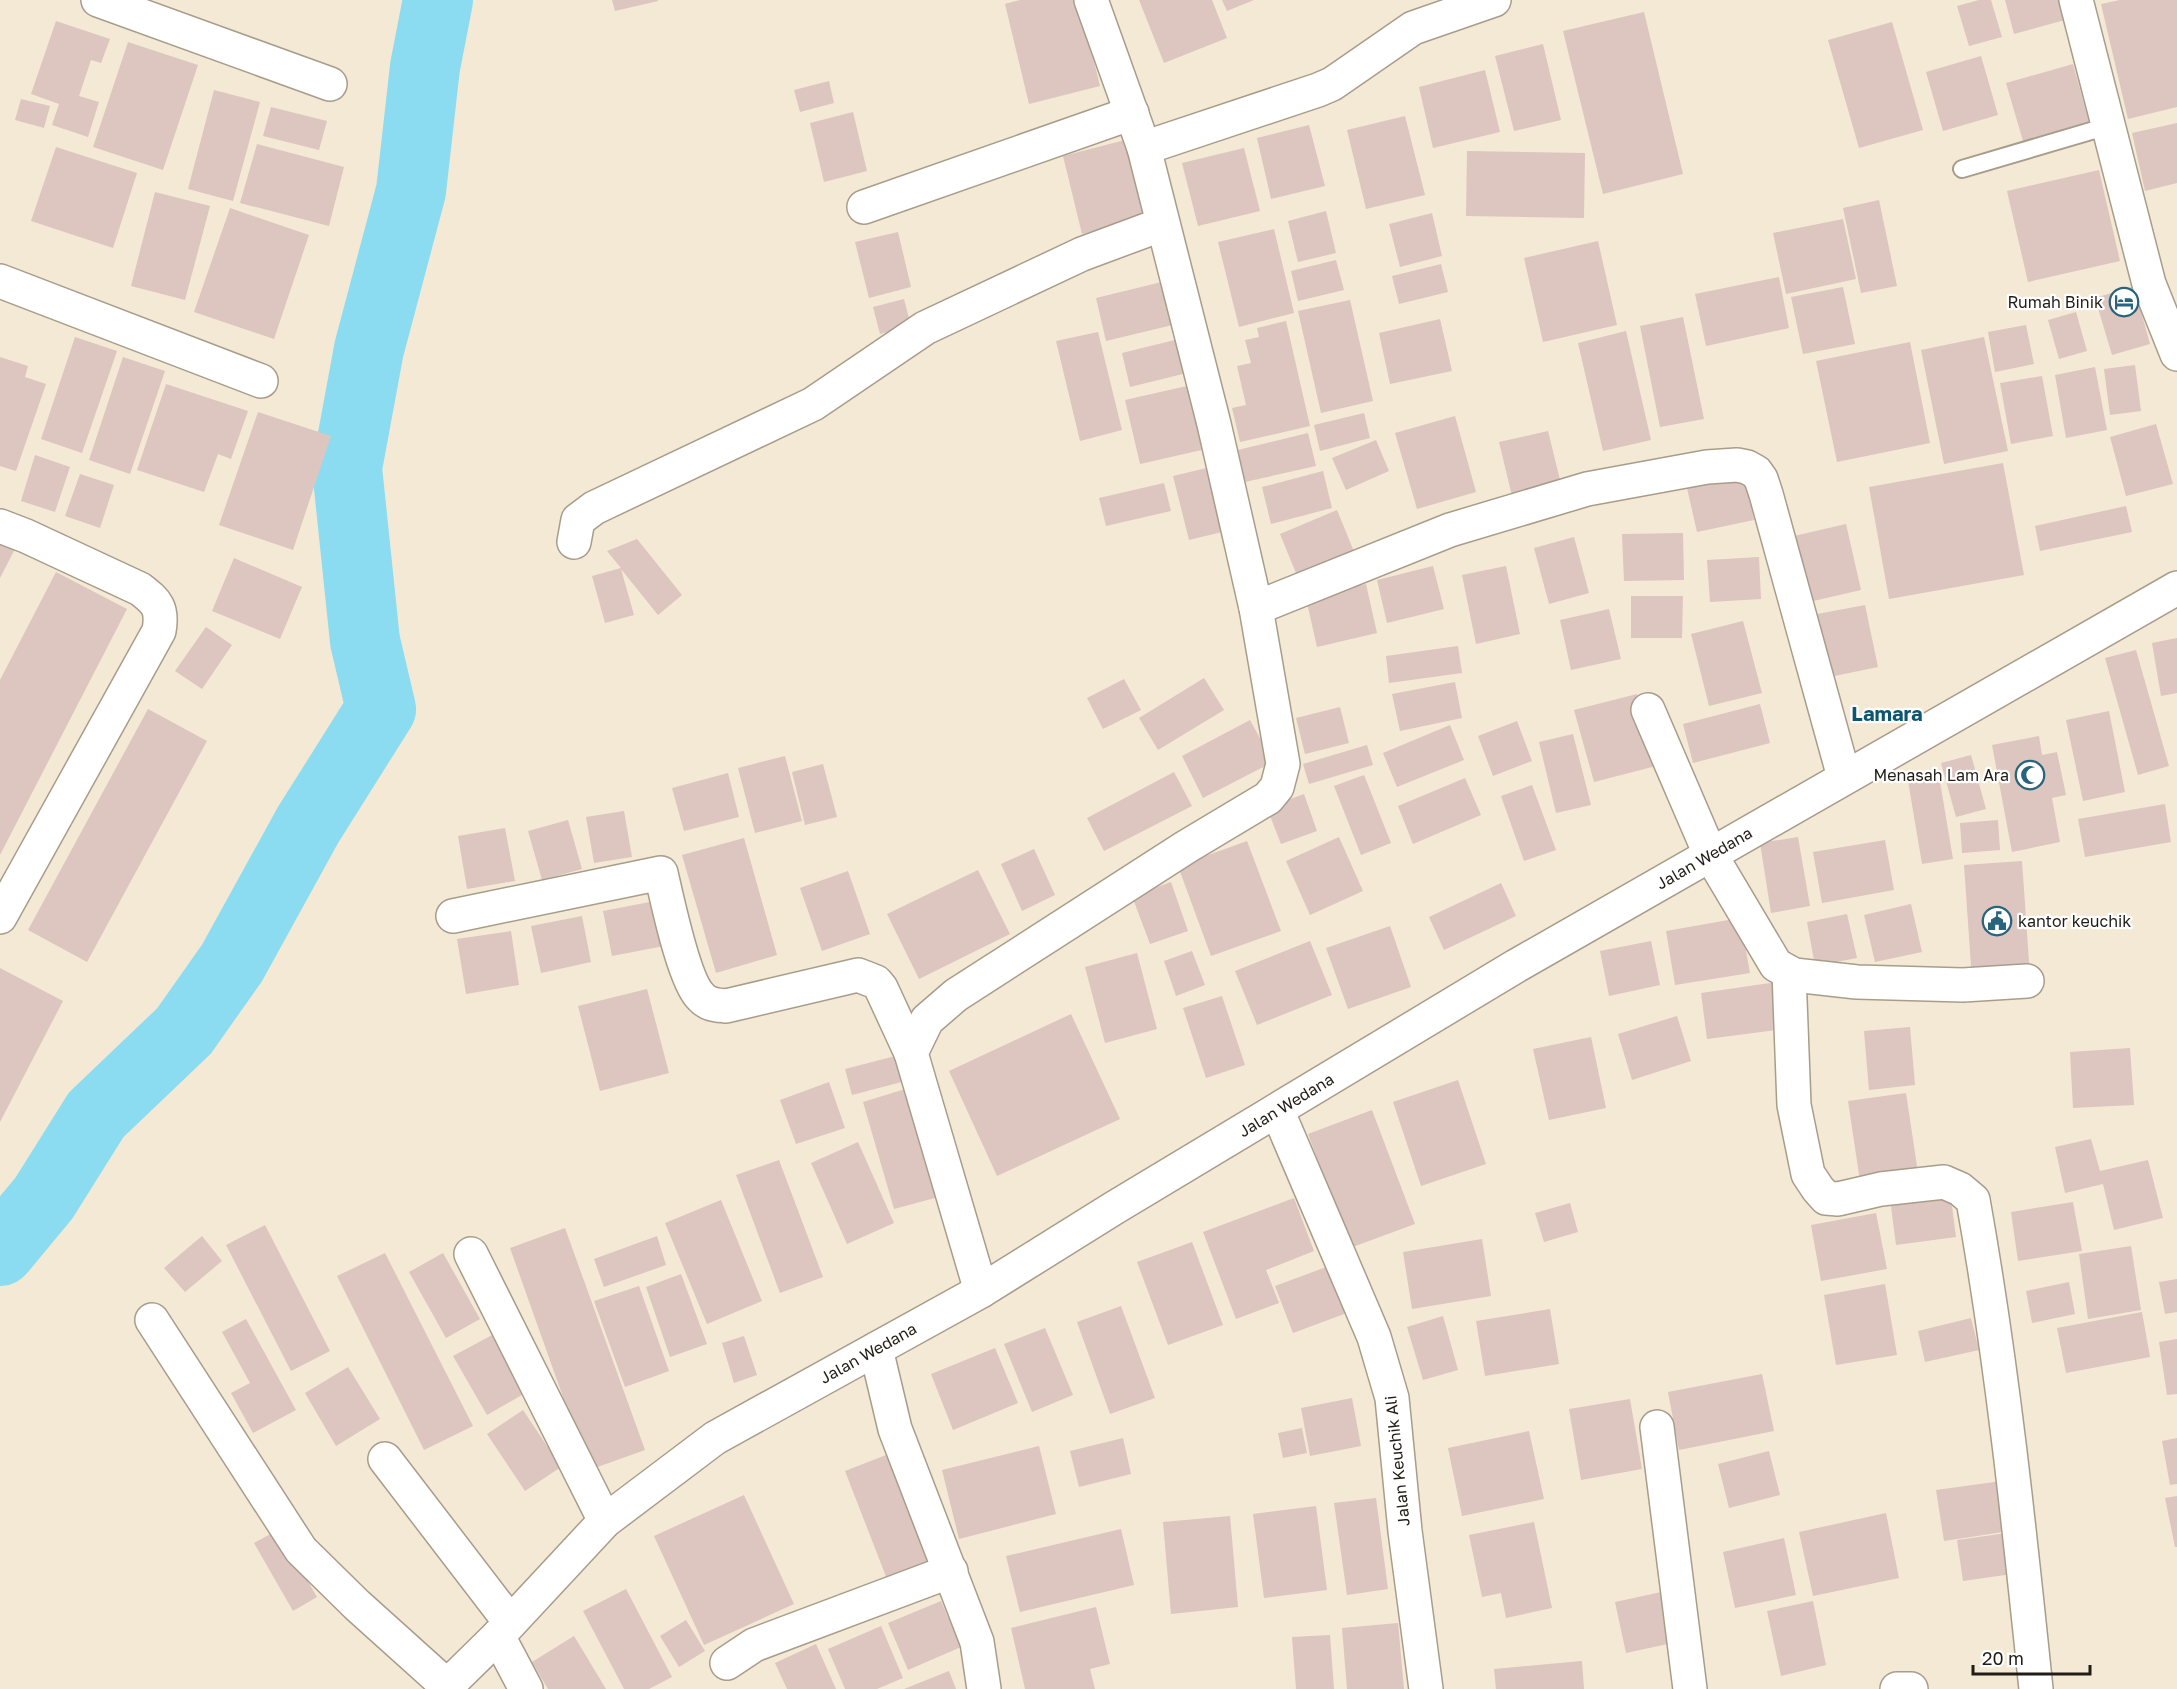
<svg xmlns="http://www.w3.org/2000/svg" width="2177" height="1689" font-family="'Golos Text',sans-serif">
<style>
.lines{fill:none;stroke-linecap:round;stroke-linejoin:round}
.river{stroke:#8bdcf1;stroke-width:70}
.building{fill:#ddc5c0}
.service-casing{stroke:#a89d8b;stroke-width:20}
.minor-casing{stroke:#a89d8b;stroke-width:36}
.tertiary-casing{stroke:#a89d8b;stroke-width:36}
.service{stroke:#fff;stroke-width:16}
.minor{stroke:#fff;stroke-width:33}
.tertiary{stroke:#fff;stroke-width:33}
.labels{text-anchor:middle;stroke-width:4.5;stroke-linejoin:round;paint-order:stroke}
.poi-label{font-size:16px;fill:#211d16;stroke:#fff;text-anchor:end}
.street-label{font-size:16px;fill:#211d16;stroke:#fff}
.quarter-label{font-size:20px;font-weight:bold;fill:#0d5672;stroke:#fff}
</style>
<rect width="100%" height="100%" fill="#f4e9d5"/>
<g class="lines">
<path class="river" d="M0 1251 44 1198 96 1115 184 1031 232 963 308 825 381 709 365 641 347 468 369 349 411 191 425 67 438 0"/>
</g>
<g class="building">
<path d="M612 0H658V1L615 11Z"/>
<path d="M1020 0H1079L1100 86 1029 104 1005 4Z"/>
<path d="M1139 0H1212L1227 38 1164 63Z"/>
<path d="M1222 0H1254L1227 11Z"/>
<path d="M1979 0H1991L2002 37 1969 46 1957 6Z"/>
<path d="M2005 0H2071L2076 17 2014 34Z"/>
<path d="M2120 0H2177V107L2128 119 2101 4Z"/>
<path d="M1644 12 1683 174 1603 194 1563 31Z"/>
<path d="M56 21 110 39 101 63 91 60 79 96 99 102 88 137 52 125 59 104 31 94Z"/>
<path d="M1892 22 1923 130 1859 148 1828 40Z"/>
<path d="M128 42 198 65 163 170 93 147Z"/>
<path d="M1543 44 1561 120 1514 131 1495 56Z"/>
<path d="M1981 56 1998 115 1943 131 1926 72Z"/>
<path d="M2073 64 2089 122 2023 141 2006 83Z"/>
<path d="M1485 70 1500 132 1433 148 1419 87Z"/>
<path d="M829 81 834 103 800 112 794 90Z"/>
<path d="M214 90 260 102 233 201 188 189Z"/>
<path d="M21 99 50 106 44 128 15 120Z"/>
<path d="M271 107 327 121 319 150 263 136Z"/>
<path d="M853 112 867 171 824 182 810 123Z"/>
<path d="M1405 116 1425 195 1366 209 1347 130Z"/>
<path d="M2177 123V183L2145 191 2132 133Z"/>
<path d="M1309 125 1325 186 1271 199 1257 138Z"/>
<path d="M1129 139 1148 218 1082 234 1063 156Z"/>
<path d="M257 144 344 167 329 226 240 203Z"/>
<path d="M56 147 137 173 113 248 31 221Z"/>
<path d="M1244 148 1260 211 1198 226 1182 163Z"/>
<path d="M1467 151 1585 153 1584 218 1466 216Z"/>
<path d="M2099 170 2120 261 2028 282 2007 191Z"/>
<path d="M155 192 210 206 185 300 131 286Z"/>
<path d="M1879 200 1897 286 1861 293 1843 208Z"/>
<path d="M230 208 309 235 274 339 194 312Z"/>
<path d="M1326 211 1336 253 1298 262 1288 221Z"/>
<path d="M1432 213 1442 256 1400 267 1389 224Z"/>
<path d="M1843 219 1856 279 1786 294 1773 233Z"/>
<path d="M1274 229 1294 313 1239 327 1218 242Z"/>
<path d="M898 232 911 287 869 298 855 242Z"/>
<path d="M1598 241 1617 325 1543 342 1524 258Z"/>
<path d="M1336 260 1344 290 1298 301 1291 271Z"/>
<path d="M1441 264 1448 292 1399 304 1392 276Z"/>
<path d="M1779 277 1789 328 1706 346 1695 294Z"/>
<path d="M1174 279 1185 322 1106 341 1096 298Z"/>
<path d="M2134 286 2150 344 2112 355 2095 298Z"/>
<path d="M1843 287 1855 344 1803 354 1791 297Z"/>
<path d="M904 299 911 326 880 334 873 307Z"/>
<path d="M1350 300 1373 401 1321 413 1298 311Z"/>
<path d="M2076 312 2087 351 2059 359 2048 320Z"/>
<path d="M1683 317 1704 419 1660 427 1640 326Z"/>
<path d="M1440 319 1452 371 1390 384 1379 333Z"/>
<path d="M1286 321 1310 426 1240 442 1232 408 1246 405 1237 366 1251 363 1245 340 1259 337 1257 328Z"/>
<path d="M2026 325 2034 364 1995 372 1988 332Z"/>
<path d="M1626 331 1651 440 1603 451 1578 343Z"/>
<path d="M1098 332 1122 430 1080 441 1056 341Z"/>
<path d="M75 337 117 351 82 453 41 439Z"/>
<path d="M1187 337 1195 371 1130 387 1122 353Z"/>
<path d="M1984 337 2008 451 1944 464 1921 350Z"/>
<path d="M1910 342 1930 443 1837 462 1816 361Z"/>
<path d="M0 357 28 366 25 377 46 384 16 471 0 466Z"/>
<path d="M123 357 165 371 130 474 89 460Z"/>
<path d="M2135 365 2141 411 2110 415 2104 369Z"/>
<path d="M2095 367 2107 430 2066 438 2055 375Z"/>
<path d="M2042 376 2053 436 2011 444 2000 383Z"/>
<path d="M1200 383 1215 447 1140 464 1125 400Z"/>
<path d="M166 384 248 411 231 459 218 454 204 492 137 470Z"/>
<path d="M258 412 331 436 293 550 219 525Z"/>
<path d="M1364 413 1370 438 1320 451 1314 425Z"/>
<path d="M1455 416 1476 492 1417 509 1395 433Z"/>
<path d="M2156 424 2173 484 2126 496 2110 437Z"/>
<path d="M1548 431 1562 488 1513 500 1499 442Z"/>
<path d="M1308 433 1316 466 1245 482 1238 450Z"/>
<path d="M1376 440 1389 471 1346 490 1332 458Z"/>
<path d="M35 455 70 467 55 512 21 501Z"/>
<path d="M2003 463 2024 575 1889 599 1869 487Z"/>
<path d="M1211 467 1226 531 1189 540 1173 476Z"/>
<path d="M1323 471 1332 508 1271 524 1262 487Z"/>
<path d="M80 474 114 485 100 528 65 516Z"/>
<path d="M1745 476 1754 520 1697 532 1687 488Z"/>
<path d="M1164 483 1171 511 1106 526 1099 498Z"/>
<path d="M2126 506 2132 532 2040 551 2035 526Z"/>
<path d="M1337 510 1355 554 1298 578 1280 534Z"/>
<path d="M1846 524 1861 590 1809 602 1794 536Z"/>
<path d="M1683 533 1684 580 1624 581 1622 534Z"/>
<path d="M0 536 17 545 0 578Z"/>
<path d="M1574 537 1589 593 1549 604 1534 548Z"/>
<path d="M637 539 682 595 658 615 621 569 634 615 605 623 592 576 621 568 607 551Z"/>
<path d="M1759 557 1761 599 1710 602 1707 560Z"/>
<path d="M234 558 302 587 280 639 212 611Z"/>
<path d="M1433 566 1444 609 1387 623 1377 580Z"/>
<path d="M1506 566 1520 634 1476 644 1462 575Z"/>
<path d="M56 572 127 609 0 855V680Z"/>
<path d="M1366 584 1377 633 1317 647 1306 598Z"/>
<path d="M1631 596H1683L1682 638H1631Z"/>
<path d="M1865 605 1878 667 1825 678 1812 615Z"/>
<path d="M1609 609 1621 659 1571 670 1560 620Z"/>
<path d="M1743 621 1762 693 1709 706 1691 634Z"/>
<path d="M206 627 232 645 202 689 175 671Z"/>
<path d="M2177 638V693L2161 696 2152 643Z"/>
<path d="M1458 646 1462 673 1389 683 1386 656Z"/>
<path d="M2136 650 2169 766 2138 775 2105 658Z"/>
<path d="M1204 678 1224 710 1158 750 1139 718Z"/>
<path d="M1124 679 1141 710 1103 729 1087 698Z"/>
<path d="M1455 682 1462 718 1400 731 1392 694Z"/>
<path d="M1637 694 1656 766 1594 782 1574 710Z"/>
<path d="M1760 704 1770 743 1693 763 1683 724Z"/>
<path d="M1340 707 1349 743 1305 754 1296 718Z"/>
<path d="M148 709 207 741 87 962 28 930Z"/>
<path d="M2109 711 2125 792 2083 801 2066 720Z"/>
<path d="M1250 720 1273 762 1203 798 1182 756Z"/>
<path d="M1517 721 1532 761 1493 776 1478 736Z"/>
<path d="M1450 725 1464 760 1397 787 1383 753Z"/>
<path d="M1573 734 1591 805 1556 813 1539 742Z"/>
<path d="M2039 736 2042 755 2057 752 2066 795 2052 798 2060 842 2012 852 1992 745Z"/>
<path d="M1367 745 1373 765 1309 784 1303 764Z"/>
<path d="M1971 755 1986 809 1956 817 1941 763Z"/>
<path d="M785 756 802 821 755 833 738 768Z"/>
<path d="M823 764 837 817 805 825 792 772Z"/>
<path d="M1938 770 1953 859 1922 864 1907 775Z"/>
<path d="M1174 772 1192 806 1104 851 1087 818Z"/>
<path d="M728 773 739 817 684 831 672 788Z"/>
<path d="M1364 775 1391 843 1361 855 1334 786Z"/>
<path d="M1465 778 1481 815 1413 844 1398 806Z"/>
<path d="M1532 785 1556 850 1524 861 1501 796Z"/>
<path d="M1304 794 1317 831 1281 844 1267 808Z"/>
<path d="M2165 804 2171 842 2085 857 2078 819Z"/>
<path d="M624 811 632 857 594 863 586 817Z"/>
<path d="M568 820 582 869 542 880 528 831Z"/>
<path d="M1998 820 2000 850 1962 853 1960 823Z"/>
<path d="M505 828 515 881 467 889 458 836Z"/>
<path d="M1339 837 1363 891 1310 915 1286 861Z"/>
<path d="M1798 837 1810 906 1771 913 1760 843Z"/>
<path d="M744 838 777 955 716 973 682 855Z"/>
<path d="M1885 840 1894 890 1822 903 1813 852Z"/>
<path d="M1247 841 1281 931 1211 956 1178 866Z"/>
<path d="M1034 849 1055 895 1022 911 1001 864Z"/>
<path d="M2022 861 2030 976 1972 980 1964 865Z"/>
<path d="M978 870 1010 934 919 979 887 914Z"/>
<path d="M848 871 870 934 822 951 800 888Z"/>
<path d="M1171 882 1188 931 1150 944 1132 896Z"/>
<path d="M1501 883 1516 916 1444 950 1429 917Z"/>
<path d="M655 901 664 946 612 956 603 911Z"/>
<path d="M1911 904 1922 952 1875 962 1864 915Z"/>
<path d="M1847 914 1857 958 1815 966 1807 922Z"/>
<path d="M582 916 591 962 541 973 531 926Z"/>
<path d="M1740 918 1750 973 1675 985 1666 931Z"/>
<path d="M1390 926 1411 987 1348 1009 1326 948Z"/>
<path d="M511 931 519 985 466 994 457 939Z"/>
<path d="M1310 941 1332 995 1257 1025 1235 971Z"/>
<path d="M1651 941 1660 985 1609 996 1600 951Z"/>
<path d="M1192 951 1205 985 1176 996 1164 961Z"/>
<path d="M1137 953 1157 1029 1105 1043 1085 967Z"/>
<path d="M0 968 63 1001 0 1122Z"/>
<path d="M1777 982 1783 1029 1707 1039 1701 993Z"/>
<path d="M647 989 669 1073 600 1091 578 1006Z"/>
<path d="M1222 996 1245 1065 1206 1078 1183 1008Z"/>
<path d="M1071 1014 1120 1119 997 1176 949 1071Z"/>
<path d="M1677 1016 1691 1061 1632 1080 1618 1034Z"/>
<path d="M1910 1027 1915 1085 1869 1090 1864 1031Z"/>
<path d="M1591 1037 1606 1108 1549 1120 1533 1049Z"/>
<path d="M2130 1048 2134 1105 2073 1108 2070 1052Z"/>
<path d="M907 1053 913 1079 852 1095 845 1069Z"/>
<path d="M1458 1080 1486 1164 1421 1186 1393 1102Z"/>
<path d="M829 1082 845 1128 796 1144 780 1100Z"/>
<path d="M915 1086 946 1195 894 1209 863 1102Z"/>
<path d="M1906 1093 1918 1173 1860 1181 1848 1101Z"/>
<path d="M1372 1110 1415 1224 1350 1248 1308 1134Z"/>
<path d="M2091 1139 2100 1171 2148 1160 2163 1218 2114 1230 2103 1184 2065 1193 2055 1147Z"/>
<path d="M858 1142 894 1223 847 1244 811 1163Z"/>
<path d="M779 1160 823 1277 780 1293 736 1175Z"/>
<path d="M1950 1191 1956 1237 1896 1245 1890 1199Z"/>
<path d="M1294 1198 1314 1251 1266 1270 1279 1303 1236 1319 1203 1232Z"/>
<path d="M721 1200 762 1301 707 1324 665 1223Z"/>
<path d="M2073 1202 2082 1251 2018 1261 2011 1212Z"/>
<path d="M1570 1203 1578 1232 1544 1242 1535 1213Z"/>
<path d="M1876 1213 1887 1269 1821 1281 1811 1225Z"/>
<path d="M265 1225 330 1351 291 1371 226 1245Z"/>
<path d="M565 1228 645 1450 589 1470 510 1248Z"/>
<path d="M202 1236 222 1261 185 1292 164 1268Z"/>
<path d="M657 1236 666 1265 604 1287 594 1259Z"/>
<path d="M1482 1239 1491 1296 1412 1309 1403 1252Z"/>
<path d="M1192 1242 1223 1325 1168 1345 1137 1262Z"/>
<path d="M2131 1246 2141 1310 2088 1319 2079 1254Z"/>
<path d="M385 1253 473 1426 424 1450 337 1276Z"/>
<path d="M443 1253 480 1319 446 1338 409 1272Z"/>
<path d="M1337 1263 1355 1310 1293 1333 1275 1286Z"/>
<path d="M681 1274 707 1344 670 1357 646 1287Z"/>
<path d="M2177 1279V1312L2165 1314 2159 1282Z"/>
<path d="M2069 1282 2075 1314 2032 1323 2026 1291Z"/>
<path d="M1885 1284 1897 1355 1836 1365 1824 1295Z"/>
<path d="M639 1286 669 1371 625 1387 594 1301Z"/>
<path d="M1121 1306 1155 1398 1110 1414 1077 1322Z"/>
<path d="M1550 1309 1559 1364 1485 1376 1476 1321Z"/>
<path d="M2142 1312 2150 1357 2066 1373 2057 1328Z"/>
<path d="M1443 1316 1458 1370 1423 1380 1407 1327Z"/>
<path d="M1971 1318 1979 1350 1925 1362 1918 1331Z"/>
<path d="M246 1319 296 1410 253 1433 231 1393 250 1383 222 1332Z"/>
<path d="M1045 1328 1073 1395 1032 1412 1004 1344Z"/>
<path d="M494 1334 527 1392 487 1415 453 1356Z"/>
<path d="M744 1336 757 1375 734 1383 722 1343Z"/>
<path d="M2177 1339V1394L2167 1395 2159 1342Z"/>
<path d="M995 1348 1018 1403 953 1430 931 1374Z"/>
<path d="M348 1367 380 1419 336 1446 305 1393Z"/>
<path d="M1762 1374 1774 1431 1679 1450 1668 1392Z"/>
<path d="M1352 1398 1361 1446 1310 1456 1301 1408Z"/>
<path d="M1630 1399 1642 1469 1581 1480 1569 1409Z"/>
<path d="M523 1410 561 1467 525 1491 487 1434Z"/>
<path d="M1302 1428 1307 1453 1283 1458 1278 1433Z"/>
<path d="M1529 1431 1544 1499 1462 1516 1448 1448Z"/>
<path d="M1123 1438 1131 1474 1079 1487 1070 1451Z"/>
<path d="M2177 1438V1484L2170 1485 2162 1441Z"/>
<path d="M1039 1446 1056 1514 959 1539 942 1470Z"/>
<path d="M899 1450 941 1559 887 1579 845 1471Z"/>
<path d="M1769 1451 1780 1495 1729 1508 1718 1464Z"/>
<path d="M2009 1480 2016 1530 1944 1541 1936 1490Z"/>
<path d="M744 1495 794 1604 704 1645 654 1536Z"/>
<path d="M2177 1496V1547H2175L2165 1498Z"/>
<path d="M1376 1498 1388 1589 1347 1595 1334 1503Z"/>
<path d="M1316 1506 1327 1590 1264 1598 1253 1514Z"/>
<path d="M1886 1513 1899 1578 1813 1596 1799 1532Z"/>
<path d="M1230 1516 1238 1607 1171 1614 1163 1522Z"/>
<path d="M1534 1522 1552 1608 1506 1618 1501 1593 1482 1597 1469 1535Z"/>
<path d="M1121 1529 1134 1585 1020 1612 1006 1556Z"/>
<path d="M278 1530 317 1597 293 1611 254 1543Z"/>
<path d="M2014 1532 2019 1573 1963 1581 1957 1540Z"/>
<path d="M1784 1538 1796 1595 1735 1608 1723 1552Z"/>
<path d="M626 1589 672 1677 649 1689H624L583 1611Z"/>
<path d="M1666 1591 1677 1642 1626 1653 1615 1602Z"/>
<path d="M941 1601 961 1647 908 1670 888 1623Z"/>
<path d="M1813 1601 1826 1665 1781 1676 1767 1611Z"/>
<path d="M1096 1607 1110 1664 1090 1669 1095 1689H1025L1011 1628Z"/>
<path d="M686 1620 705 1651 679 1667 660 1636Z"/>
<path d="M1398 1623 1404 1689H1347L1342 1628Z"/>
<path d="M881 1626 903 1678 877 1689H845L828 1649Z"/>
<path d="M1330 1635 1334 1689H1296L1292 1637Z"/>
<path d="M574 1636 606 1689H548L532 1662Z"/>
<path d="M816 1644 836 1689H787L775 1663Z"/>
<path d="M1582 1661 1584 1689H1496L1494 1669Z"/>
<path d="M949 1671 956 1689H904Z"/>
</g>
<g class="lines">
<g class="service-casing">
<path id="service" d="M1962 169 2108 126"/>
</g>
<g class="minor-casing">
<g id="minor">
<path d="M98 0 330 84"/>
<path d="M2076 0 2149 284 2177 354"/>
<path d="M1144 148 1318 90 1332 84 1413 28 1494 0"/>
<path d="M864 207 1132 113"/>
<path d="M0 281 261 381"/>
<path d="M0 526 26 536 140 589C157 602 163 608 159 631L0 917"/>
<path d="M574 542 578 520 594 508 813 404 925 328 1082 254 1163 224"/>
<path d="M1256 608 1450 530 1587 489 1707 467 1737 465 1747 467 1756 472 1761 479 1766 494 1844 777"/>
<path d="M1648 710 1710 854 1776 965 1794 975 1857 982 1963 985 2027 981"/>
<path d="M453 916 661 873C667 899 684 981 701 997 708 1005 717 1005 726 1006L858 975 876 982 881 988 911 1053"/>
<path d="M1789 973 1794 1105 1808 1174 1818 1189 1826 1198 1838 1199 1881 1189 1944 1182 1960 1189 1973 1200C2002 1362 2019 1525 2036 1689"/>
<path d="M1277 1110 1374 1337 1392 1398 1405 1531 1426 1689"/>
<path d="M471 1254 605 1521"/>
<path d="M981 1291 911 1053 927 1020 956 995 1186 847 1268 798 1277 787 1283 764 1256 608 1214 424 1144 148 1091 0"/>
<path d="M152 1320 301 1550 357 1605 447 1686"/>
<path d="M876 1349 895 1429 977 1642 984 1689"/>
<path d="M1657 1427 1690 1689"/>
<path d="M385 1459 510 1622"/>
<path d="M498 1636 526 1689"/>
<path d="M727 1663 754 1645 951 1571"/>
<path d="M1897 1689H1911"/>
</g>
</g>
<g class="tertiary-casing">
<path id="tertiary" d="M444 1689 498 1636 605 1521 715 1438 981 1291 1114 1208 1516 966 2177 588"/>
</g>
<use href="#service" class="service"/>
<use href="#minor" class="minor"/>
<use href="#tertiary" class="tertiary"/>
</g>
<defs>
<g id="hotel-ring" transform="scale(1.5)"><circle r="9.5" fill="#fff" stroke="#29637c" stroke-width="1.5"/><path d="M-6-4.5h1.5V1H6V5H4.5V3h-9V5H-6ZM-4 0a1.8 1.8 0 1 1 3.6 0ZM.5 0V-2.5h3Q6-2.5 6 0Z" fill="#29637c"/></g>
<g id="mosque-ring" transform="scale(1.5)"><circle r="9.5" fill="#fff" stroke="#29637c" stroke-width="1.5"/><path d="M3.5-4.9A6 6 0 1 0 3.5 4.9A5 5 0 1 1 3.5-4.9Z" fill="#29637c"/></g>
<g id="civic-ring" transform="scale(1.5)"><circle r="9.5" fill="#fff" stroke="#29637c" stroke-width="1.5"/><path d="M-.6-6.5H3V-4.5H.6V-3L4-1V1h2V6H-6V1h2V-1L-.6-3ZM-1.2 2.5V6h2.4V2.5Z" fill="#29637c"/></g>
</defs>
<g fill-rule="evenodd">
<use href="#hotel-ring" x="2124" y="302"/>
<use href="#mosque-ring" x="2030" y="775"/>
<use href="#civic-ring" x="1997" y="921"/>
</g>
<g class="labels">
<g class="poi-label">
<text x="2103" y="308">Rumah Binik</text>
<text x="2009" y="781">Menasah Lam Ara</text>
<text x="2018" y="927" text-anchor="start">kantor keuchik</text>
</g>
<g class="street-label">
<text transform="translate(1704 858) rotate(-30)" y="6">Jalan Wedana</text>
<text transform="translate(1286 1105) rotate(-31)" y="6">Jalan Wedana</text>
<text transform="translate(868 1353) rotate(-29)" y="6">Jalan Wedana</text>
<text transform="translate(1397 1461) rotate(-96)" y="6">Jalan Keuchik Ali</text>
</g>
<g class="quarter-label">
<text x="1887" y="721">Lamara</text>
</g>
</g>
<path d="M1973 1665v9h117v-9" fill="none" stroke="#211d16" stroke-width="3"/>
<text x="1982" y="1665" font-size="18" fill="#211d16" stroke="#ffffff" stroke-width="4.5" paint-order="stroke">20 m</text>
</svg>
